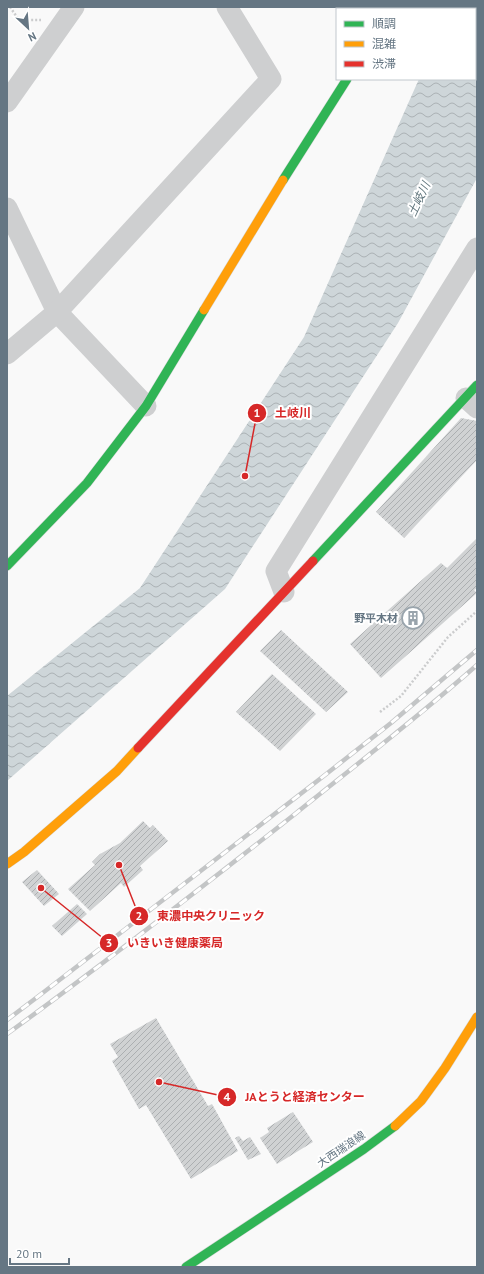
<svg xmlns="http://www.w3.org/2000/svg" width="484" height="1274" font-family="'PT Sans','Noto Sans JP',sans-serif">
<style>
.water{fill:url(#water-waves)}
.building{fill:url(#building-hatch)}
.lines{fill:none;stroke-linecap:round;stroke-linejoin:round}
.fast-casing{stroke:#d5d6d7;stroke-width:10}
.slow-casing{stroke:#d5d6d7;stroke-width:10}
.jam-casing{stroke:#d5d6d7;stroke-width:10}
.path{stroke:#cbcccd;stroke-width:2.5;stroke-dasharray:2 2;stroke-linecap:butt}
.street{stroke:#cecfd0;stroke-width:21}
.fast{stroke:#30b455;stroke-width:9}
.slow{stroke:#ff9f0a;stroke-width:9}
.jam{stroke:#e5322d;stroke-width:9}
.rail-casing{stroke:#c3c5c6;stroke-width:4.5}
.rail{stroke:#fff;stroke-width:3;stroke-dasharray:9;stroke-linecap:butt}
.labels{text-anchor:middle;stroke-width:4;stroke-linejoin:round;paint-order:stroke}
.poi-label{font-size:11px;font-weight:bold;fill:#657683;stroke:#fff;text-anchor:end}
.street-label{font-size:11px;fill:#657683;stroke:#fff}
.water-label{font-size:12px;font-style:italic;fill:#60757c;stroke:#fff}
.leader{fill:none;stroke:#d62828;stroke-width:1.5}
.callout-dot{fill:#d62828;stroke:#fff;stroke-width:1.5}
.mark-label{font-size:12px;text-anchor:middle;font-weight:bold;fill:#fff}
.callout-label{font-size:12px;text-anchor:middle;font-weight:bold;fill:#d62828;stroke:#fff;stroke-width:4;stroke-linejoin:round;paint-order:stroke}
</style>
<defs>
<pattern id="water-waves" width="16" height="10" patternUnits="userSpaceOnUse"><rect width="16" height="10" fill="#ced6d9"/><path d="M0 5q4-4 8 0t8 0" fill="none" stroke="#abb2b5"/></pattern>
<pattern id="building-hatch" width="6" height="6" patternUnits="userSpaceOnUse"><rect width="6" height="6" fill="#d0d2d3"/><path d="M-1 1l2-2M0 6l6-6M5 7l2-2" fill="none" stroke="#acafb1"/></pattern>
</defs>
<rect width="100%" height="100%" fill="#f9f9f9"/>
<path class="water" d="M451 7H477V178L398 323 225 589 7 781V696L140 588 304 337 419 79H475V9H450Z"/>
<g class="building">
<path d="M461 418 477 421V460L404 538 376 512Z"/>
<path d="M477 538V588L474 590 477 593 381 678 350 644 441 563 447 568Z"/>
<path d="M281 630 348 692 326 712 260 651Z"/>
<path d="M272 674 316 714 280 751 236 712Z"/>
<path d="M143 821 150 828 153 825 168 841 140 866 143 870 124 887 121 883 90 911 68 889 95 865 92 862 100 854 120 843Z"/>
<path d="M37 870 59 894 44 906 22 882Z"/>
<path d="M77 904 87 914 62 936 52 926Z"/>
<path d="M156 1018 208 1106 212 1104 238 1151 191 1179 146 1105 139 1109 112 1061 118 1057 110 1044Z"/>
<path d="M293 1112 313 1142 277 1164 260 1138 269 1132 267 1128Z"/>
<path d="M239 1136 243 1141 250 1137 261 1154 248 1160 235 1138Z"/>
</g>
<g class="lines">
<g class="fast-casing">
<g id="fast">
<path d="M283 180 347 79"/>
<path d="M313 561 477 385"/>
<path d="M7 566 87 483 146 406 204 310"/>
<path d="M186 1267 364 1149 395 1126"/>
</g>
</g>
<g class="slow-casing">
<g id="slow">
<path d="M204 310 283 180"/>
<path d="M7 864 24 852 117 771 138 748"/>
<path d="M395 1126 421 1101 445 1068 477 1017"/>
</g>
</g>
<g class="jam-casing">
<path id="jam" d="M138 748 313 561"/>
</g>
<g class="path">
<path d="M10 7 19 20H41"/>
<path d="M380 712 401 696 448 637 477 611"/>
</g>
<g class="street">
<path d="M391 9 393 7"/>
<path d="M7 102 74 7"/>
<path d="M7 208 57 312 146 406"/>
<path d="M7 354 57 312 271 79 227 7"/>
<path d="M466 398 477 408"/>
<path d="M284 592 276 571 477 248"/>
</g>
<use href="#fast" class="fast"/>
<use href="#slow" class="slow"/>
<use href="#jam" class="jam"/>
<g class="rail-casing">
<g id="rail">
<path d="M7 1020 40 995 325 775 391 723 477 650"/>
<path d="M7 1034C105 963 200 889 295 814 356 765 418 717 477 665"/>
</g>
</g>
<use href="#rail" class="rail"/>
</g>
<defs>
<g id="building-ring" transform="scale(1.15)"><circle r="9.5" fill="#fff" stroke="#99a4ac" stroke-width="1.5"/><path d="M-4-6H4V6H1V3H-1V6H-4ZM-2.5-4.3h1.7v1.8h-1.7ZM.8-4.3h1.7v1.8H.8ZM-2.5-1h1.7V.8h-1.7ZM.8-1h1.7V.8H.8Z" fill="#99a4ac"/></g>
</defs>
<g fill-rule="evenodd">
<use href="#building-ring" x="413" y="618"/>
</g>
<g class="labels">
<g class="poi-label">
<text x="398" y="622">野平木材</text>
</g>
<g class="street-label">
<text transform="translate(341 1149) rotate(-34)" y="4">大西瑞浪線</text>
</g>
<g class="water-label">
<text transform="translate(419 199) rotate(-65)" y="4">土岐川</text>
</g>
</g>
<path class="leader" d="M245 476L257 413M119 865L139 916M41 888L109 943M159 1082L227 1097"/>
<g class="callout-dot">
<circle cx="245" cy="476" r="4"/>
<circle cx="119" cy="865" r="4"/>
<circle cx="41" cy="888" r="4"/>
<circle cx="159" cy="1082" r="4"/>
<circle cx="257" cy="413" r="10"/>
<circle cx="139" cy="916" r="10"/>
<circle cx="109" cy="943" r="10"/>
<circle cx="227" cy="1097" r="10"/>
</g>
<g class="mark-label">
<text x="257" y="417">1</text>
<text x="139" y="920">2</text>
<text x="109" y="947">3</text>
<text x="227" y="1101">4</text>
</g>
<g class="callout-label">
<text x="293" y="417">土岐川</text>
<text x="211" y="920">東濃中央クリニック</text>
<text x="175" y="947">いきいき健康薬局</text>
<text x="305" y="1101">JAとうと経済センター</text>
</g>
<rect width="484" height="1274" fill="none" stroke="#657683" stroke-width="16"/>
<rect x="336" y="8" width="140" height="72" fill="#ffffff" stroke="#c1c8cd"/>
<rect x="344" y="21" width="20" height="6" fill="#30b455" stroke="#c1c8cd"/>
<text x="372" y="28" font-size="12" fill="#657683">順調</text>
<rect x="344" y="41" width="20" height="6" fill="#ff9f0a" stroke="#c1c8cd"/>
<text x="372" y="48" font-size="12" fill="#657683">混雑</text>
<rect x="344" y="61" width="20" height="6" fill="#e5322d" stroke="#c1c8cd"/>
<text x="372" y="68" font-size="12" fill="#657683">渋滞</text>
<g transform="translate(28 28) rotate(154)" stroke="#ffffff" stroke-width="3" paint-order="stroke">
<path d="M0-3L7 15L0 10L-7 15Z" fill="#657683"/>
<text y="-6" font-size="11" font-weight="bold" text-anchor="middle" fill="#657683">N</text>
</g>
<path d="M10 1258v6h59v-6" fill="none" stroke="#657683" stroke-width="2"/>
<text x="16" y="1258" font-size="12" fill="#657683" stroke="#ffffff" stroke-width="3" paint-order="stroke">20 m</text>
</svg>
